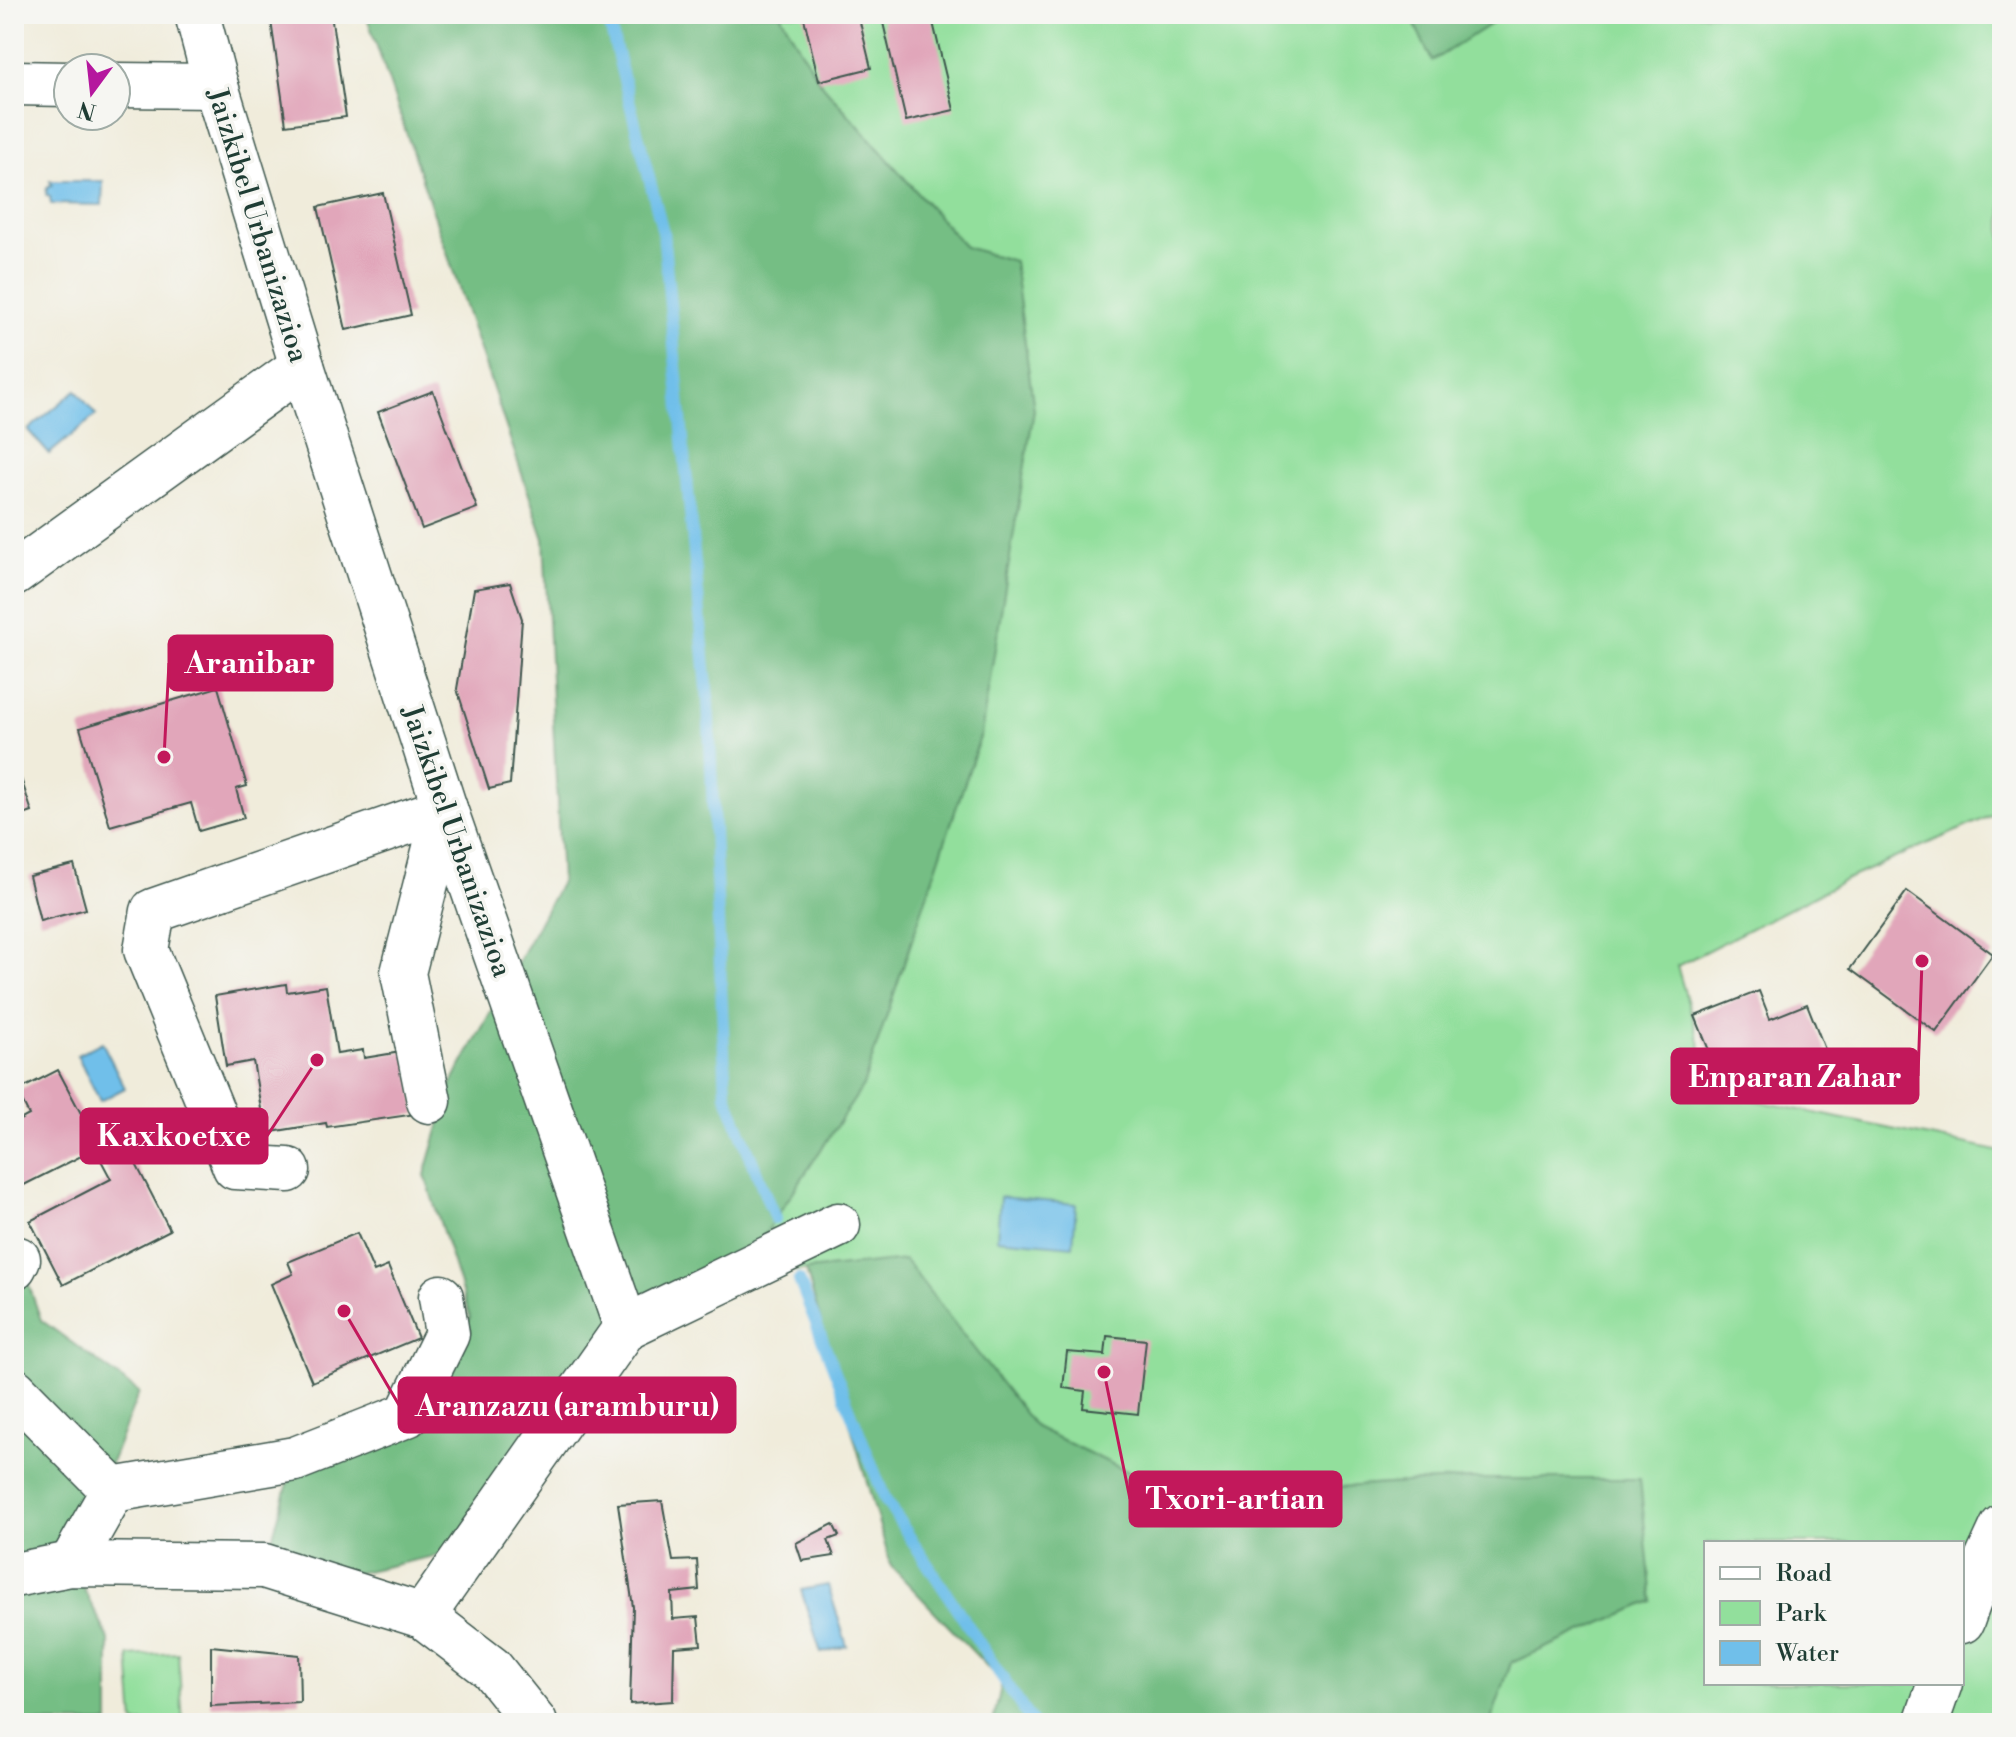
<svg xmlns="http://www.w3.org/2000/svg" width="2016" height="1737" font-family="'Libre Bodoni',serif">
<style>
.green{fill:#92df9c;stroke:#588e68;stroke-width:2;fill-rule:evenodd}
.forest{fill:#75be84;stroke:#4a7e5c;stroke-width:2}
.water{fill:#70bfea;stroke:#487e8f;stroke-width:2}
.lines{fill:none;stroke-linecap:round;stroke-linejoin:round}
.stream{stroke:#70bfea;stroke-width:12}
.building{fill:#e1a6ba}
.minor-casing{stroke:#3e574d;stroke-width:47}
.minor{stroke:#fff;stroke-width:44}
.labels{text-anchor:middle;stroke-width:7;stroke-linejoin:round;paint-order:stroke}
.street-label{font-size:28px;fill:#1f3d34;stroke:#f6f6f2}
.leader{fill:none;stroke:#c2185b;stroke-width:3}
.callout-dot{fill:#c2185b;stroke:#f6f6f2;stroke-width:3}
.callout{fill:#c2185b;stroke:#c2185b;stroke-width:3}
.callout-label{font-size:30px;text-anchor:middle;font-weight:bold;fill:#fff}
</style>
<rect width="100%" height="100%" fill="#f6f6f2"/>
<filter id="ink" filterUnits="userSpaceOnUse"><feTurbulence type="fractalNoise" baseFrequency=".0125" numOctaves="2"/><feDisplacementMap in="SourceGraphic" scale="16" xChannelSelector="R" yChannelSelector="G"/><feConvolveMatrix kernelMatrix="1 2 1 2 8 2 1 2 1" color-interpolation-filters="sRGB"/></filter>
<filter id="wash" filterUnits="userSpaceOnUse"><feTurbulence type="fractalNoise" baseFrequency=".006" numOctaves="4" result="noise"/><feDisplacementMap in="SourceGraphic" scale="32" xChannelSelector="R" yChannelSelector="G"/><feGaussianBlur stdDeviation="1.8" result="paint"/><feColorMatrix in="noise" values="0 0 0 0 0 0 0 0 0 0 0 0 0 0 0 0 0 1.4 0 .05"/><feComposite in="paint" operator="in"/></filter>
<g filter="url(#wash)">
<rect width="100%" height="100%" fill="#f0ecdb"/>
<g class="green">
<path d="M780 14H1410L1432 60 1506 14H2002V811L1847 879 1677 966 1714 1092 2002 1152V1723H1490L1511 1663 1652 1601 1470 1479 1180 1497 1035 1427 905 1261 806 1270 740 1272 863 1085 981 734 1014 262 965 247 819 81ZM1706 1543H1962V1683H1706Z"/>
<path d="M178 1653 183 1723H134L129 1656Z"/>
</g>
<g class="forest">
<path d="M366 14H780L819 81 965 247 1014 261 1034 410 981 734 863 1086 740 1272 626 1327 470 1548 316 1582 264 1566 295 1459 425 1418 470 1317 425 1175 451 1085 561 882 544 539Z"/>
<path d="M1410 14H1506L1432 61Z"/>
<path d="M14 1242 41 1320 139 1392 71 1564 109 1639V1723H14Z"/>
<path d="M905 1260 1035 1427 1180 1497 1470 1479H1640L1652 1601 1511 1663 1490 1723H993L1002 1682 891 1566 806 1270Z"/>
</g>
<g class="water">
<path d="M50 181H103L102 205 51 204 50 197 46 195 47 188 52 185Z"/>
<path d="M76 390 96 415 49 454 28 430Z"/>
<path d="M102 1042 125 1088 100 1101 77 1055Z"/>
<path d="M1000 1197 1076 1204 1073 1246 997 1239Z"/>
<path d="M828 1585 847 1646 821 1653 801 1590Z"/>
</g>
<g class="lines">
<g class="stream">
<path d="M607 14 663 232 708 698 726 1094 775 1219"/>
<path d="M799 1280 886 1501 1032 1723"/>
</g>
</g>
<g id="blocks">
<g class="building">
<path d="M270 14H331L346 117 286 125Z"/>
<path d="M803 14H858L871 68 819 81Z"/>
<path d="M881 14H931L954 110 906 121Z"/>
<path d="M383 193 411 315 346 330 318 207Z"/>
<path d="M433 391 477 508 422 529 378 412Z"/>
<path d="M510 583 522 619 510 784 489 789 457 689 474 589Z"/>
<path d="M218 687 247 786 236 789 244 818 199 831 191 803 110 826 80 728Z"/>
<path d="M14 757 32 812 14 818Z"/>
<path d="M74 865 86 909 40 921 29 876Z"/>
<path d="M1907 891 1993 954 1936 1032 1850 969Z"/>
<path d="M286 984 287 992 326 986 337 1054 363 1050 364 1058 407 1051 416 1114 327 1127 326 1123 265 1133 253 1061 226 1066 215 996Z"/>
<path d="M1759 991 1770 1019 1807 1004 1828 1057 1728 1097 1695 1016Z"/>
<path d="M58 1070 96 1142 119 1131 170 1230 63 1285 30 1221 111 1179 95 1149 14 1190V1123L29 1115 17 1091Z"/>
<path d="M357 1233 374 1272 388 1266 418 1338 312 1382 271 1284 293 1274 288 1262Z"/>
<path d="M1107 1336 1146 1340 1138 1414 1083 1408 1085 1391 1063 1388 1067 1352 1105 1355Z"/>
<path d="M662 1501 673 1561 697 1560 699 1590 672 1593 673 1619 698 1617 701 1645 674 1647 673 1701 630 1704 633 1607 618 1504Z"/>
<path d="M833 1524 839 1536 828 1540 834 1556 802 1561 796 1543Z"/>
<path d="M211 1646 299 1655 300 1702 211 1706Z"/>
</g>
</g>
</g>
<g filter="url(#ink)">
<use href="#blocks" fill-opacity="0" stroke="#3e574d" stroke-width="2"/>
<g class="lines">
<g class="minor-casing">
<g id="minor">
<path d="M197 14 216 86 302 366 445 809 626 1327 423 1616"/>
<path d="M14 83 68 84"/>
<path d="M116 85 216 86"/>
<path d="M14 574 302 366"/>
<path d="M288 1170 235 1167 146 950 153 911 445 809 403 973 429 1101"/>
<path d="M14 1267 18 1259"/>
<path d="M626 1327 838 1225"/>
<path d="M14 1390 113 1490"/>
<path d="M71 1564 113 1490 295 1459 407 1415 447 1334 441 1297"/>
<path d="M14 1575 71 1564 264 1566 423 1616 491 1668 535 1723"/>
<path d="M1962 1621 1973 1590 2002 1527"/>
<path d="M1926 1723 1940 1683"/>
</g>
</g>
<use href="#minor" class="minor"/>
</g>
</g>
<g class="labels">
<g class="street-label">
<text transform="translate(259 225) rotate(73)" y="10">Jaizkibel Urbanizazioa</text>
<text transform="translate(458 841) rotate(71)" y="10">Jaizkibel Urbanizazioa</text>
</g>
</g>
<path class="leader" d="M164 757L169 663M1922 961L1918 1076M317 1060L267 1136M344 1311L399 1405M1104 1372L1130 1499"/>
<g class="callout-dot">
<circle cx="164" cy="757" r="8"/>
<circle cx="1922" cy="961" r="8"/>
<circle cx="317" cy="1060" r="8"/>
<circle cx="344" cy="1311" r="8"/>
<circle cx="1104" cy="1372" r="8"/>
</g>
<g class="callout">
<rect x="169" y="636" width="163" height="54" rx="8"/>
<rect x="1672" y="1049" width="246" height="54" rx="8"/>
<rect x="81" y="1109" width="186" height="54" rx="8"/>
<rect x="399" y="1378" width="336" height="54" rx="8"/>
<rect x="1130" y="1472" width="211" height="54" rx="8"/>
</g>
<g class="callout-label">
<text x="250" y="673">Aranibar</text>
<text x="1795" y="1087">Enparan Zahar</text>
<text x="174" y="1146">Kaxkoetxe</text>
<text x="567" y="1416">Aranzazu (aramburu)</text>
<text x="1235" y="1509">Txori-artian</text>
</g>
<rect width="2016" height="1737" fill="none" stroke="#f6f6f2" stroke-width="48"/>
<rect x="1704" y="1541" width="260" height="144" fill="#f6f6f2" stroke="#a0aca6" stroke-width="2"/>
<rect x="1720" y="1567" width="40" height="12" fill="#ffffff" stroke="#a0aca6" stroke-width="2"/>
<text x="1776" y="1581" font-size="24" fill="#1f3d34">Road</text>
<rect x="1720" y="1601" width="40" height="24" fill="#92df9c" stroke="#a0aca6" stroke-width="2"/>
<text x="1776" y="1621" font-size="24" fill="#1f3d34">Park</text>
<rect x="1720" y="1641" width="40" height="24" fill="#70bfea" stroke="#a0aca6" stroke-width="2"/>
<text x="1776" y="1661" font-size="24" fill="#1f3d34">Water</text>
<g transform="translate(92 92) rotate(195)"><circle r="38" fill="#f6f6f2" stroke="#a0aca6" stroke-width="2"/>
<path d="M0-6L14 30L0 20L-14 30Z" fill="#b5179e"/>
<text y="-12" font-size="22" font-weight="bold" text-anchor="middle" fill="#1f3d34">N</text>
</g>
</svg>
